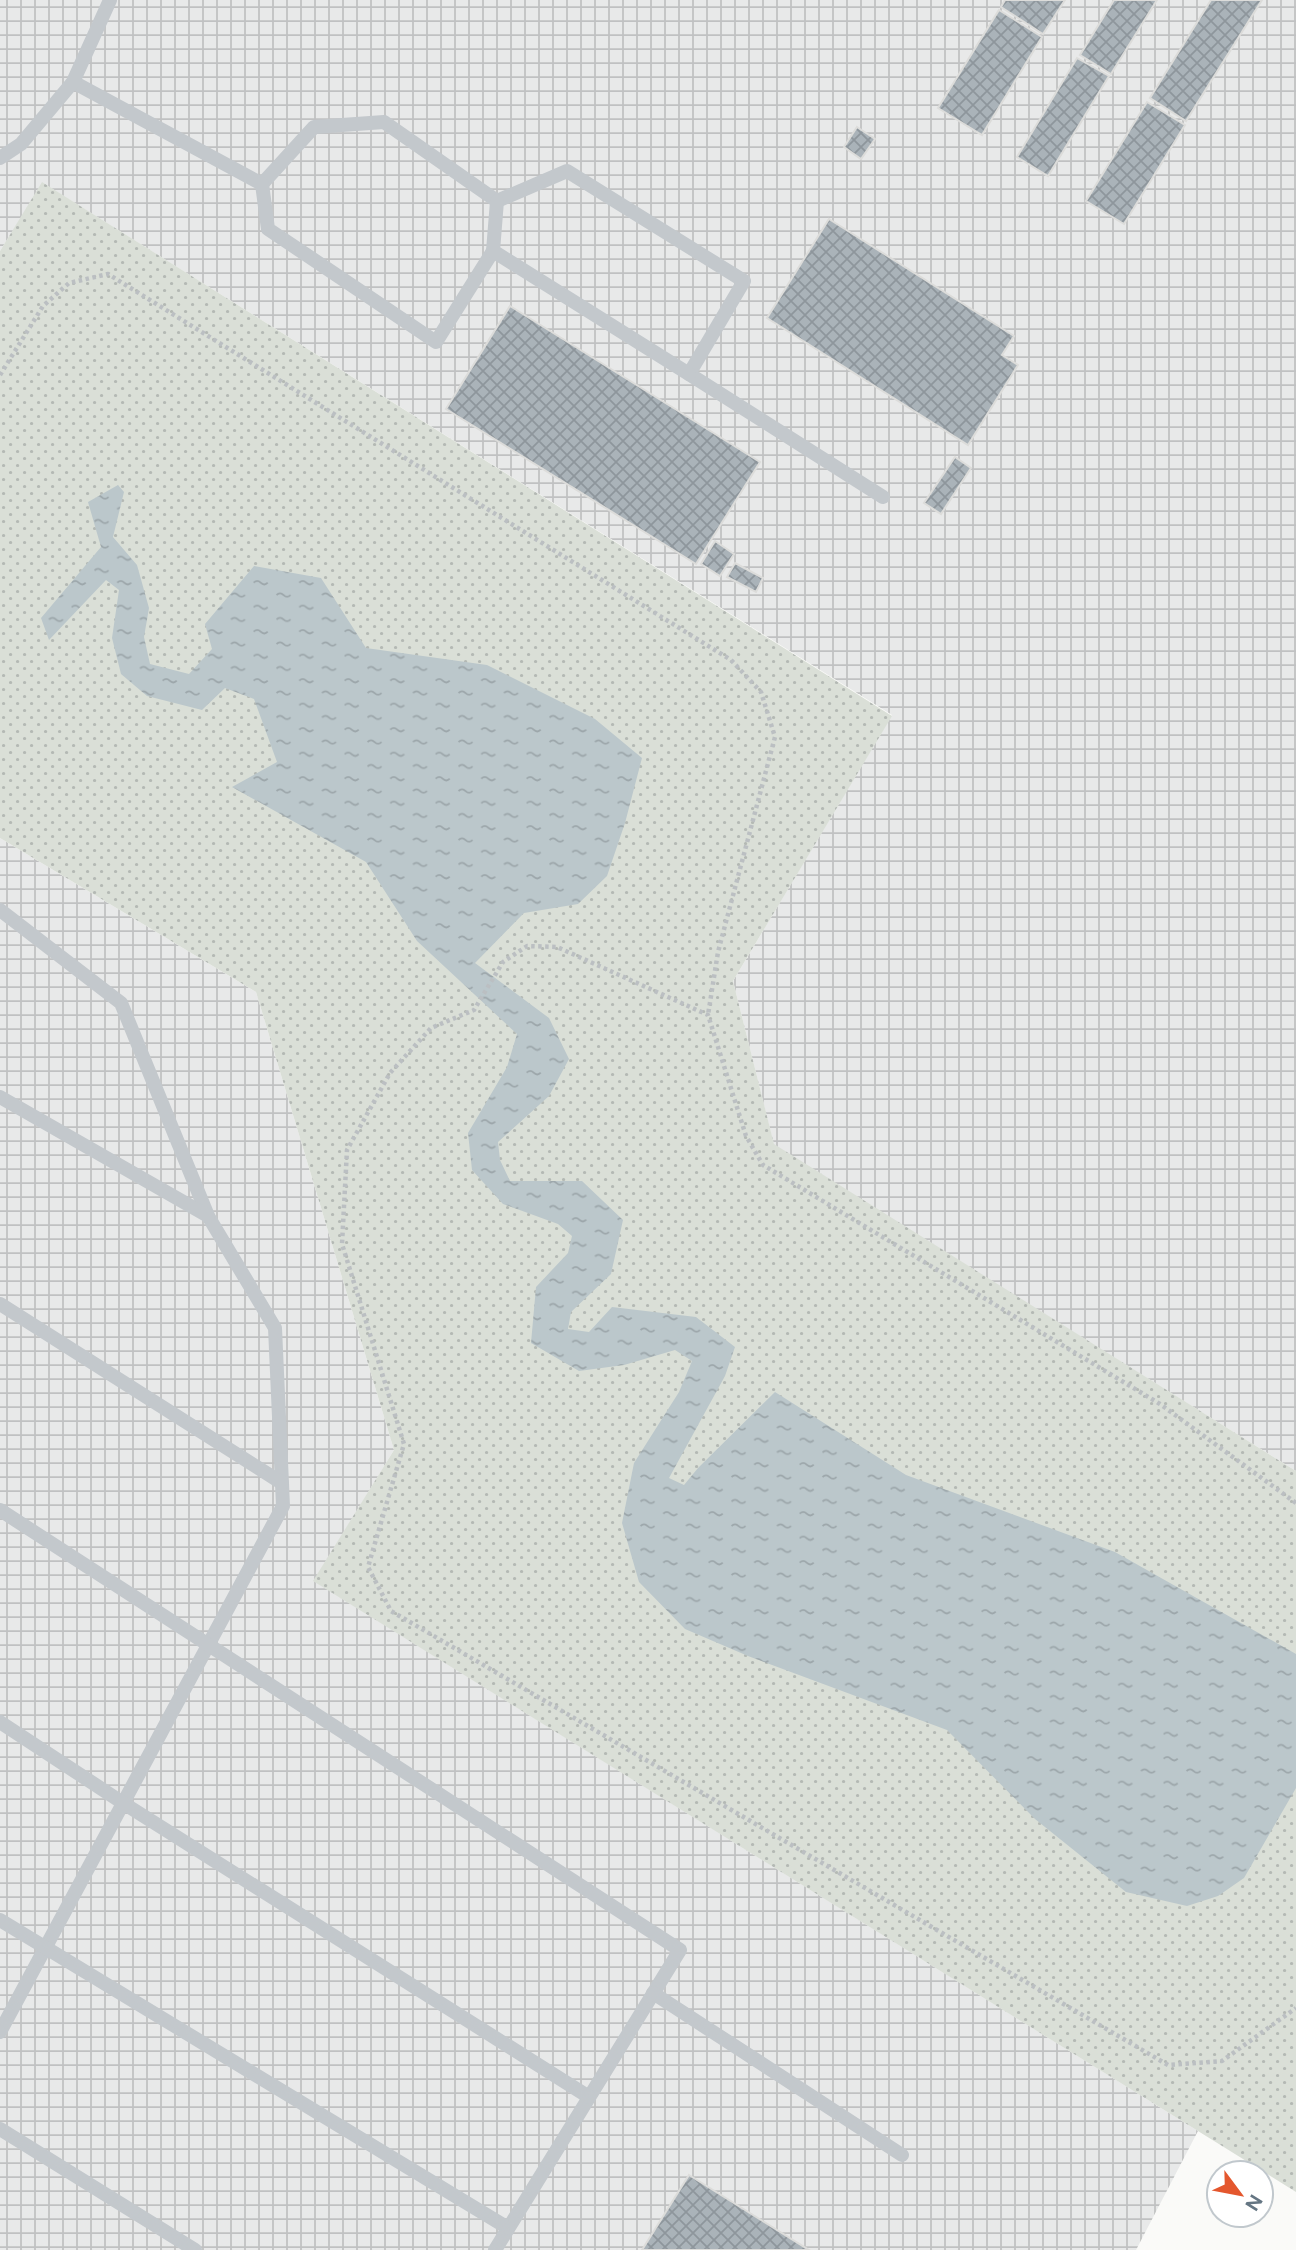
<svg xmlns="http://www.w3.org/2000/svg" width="1296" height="2250" font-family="Figtree,sans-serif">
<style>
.industrial{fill:url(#industrial-grid)}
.grass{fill:url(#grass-dots)}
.water{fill:url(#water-ripples)}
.building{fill:url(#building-cross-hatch);stroke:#dcdcda;stroke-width:2}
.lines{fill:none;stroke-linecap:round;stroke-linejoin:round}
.path{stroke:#bbbfc2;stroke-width:4.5;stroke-dasharray:3.5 3.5;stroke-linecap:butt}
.lane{stroke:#c3c8cc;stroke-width:14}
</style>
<defs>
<pattern id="industrial-grid" width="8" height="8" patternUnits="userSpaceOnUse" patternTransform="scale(1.75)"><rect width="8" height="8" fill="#e8e9e9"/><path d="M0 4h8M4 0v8" fill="none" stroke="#c0c1c2"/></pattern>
<pattern id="grass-dots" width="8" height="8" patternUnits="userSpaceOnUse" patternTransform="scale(1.75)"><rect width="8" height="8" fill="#dadfd7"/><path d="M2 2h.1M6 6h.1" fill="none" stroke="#b4b9b4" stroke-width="1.8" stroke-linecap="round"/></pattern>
<pattern id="water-ripples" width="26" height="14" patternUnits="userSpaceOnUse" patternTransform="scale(1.75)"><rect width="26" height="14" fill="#bbc7cb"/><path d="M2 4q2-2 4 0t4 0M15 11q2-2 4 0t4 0" fill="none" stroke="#9ca6aa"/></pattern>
<pattern id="building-cross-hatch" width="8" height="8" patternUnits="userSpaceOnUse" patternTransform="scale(1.75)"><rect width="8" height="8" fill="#aab3b9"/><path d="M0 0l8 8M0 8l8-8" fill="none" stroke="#8e969c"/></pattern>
</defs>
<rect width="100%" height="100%" fill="#fafaf8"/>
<g class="industrial">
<path d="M0 0H1296V1471L774 1145 733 981 892 715 43 183 0 251Z"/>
<path d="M0 838 256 992 394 1450 314 1581 1198 2131 1136 2250H0Z"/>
</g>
<path class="grass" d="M42 182 892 716 733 981 774 1144 1296 1471V2192L313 1581 394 1450 256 992 0 838V251Z"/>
<path class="water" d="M118 485 124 492 113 537 137 565 149 608 144 637 150 664 189 674 212 649 205 624 254 566 321 578 366 648 487 665 595 719 642 758 625 823 607 876 578 904 524 913 475 963 549 1018 569 1059 549 1096 498 1142 500 1160 510 1181H582L623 1220 611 1274 571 1312 568 1329 589 1332 612 1307 696 1317 735 1347 725 1376 669 1478 684 1485 698 1468 775 1392 906 1475 1115 1552 1296 1654V1788L1244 1878 1218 1896 1187 1906 1126 1892 1035 1819 947 1730 748 1656 685 1629 639 1582 622 1523 634 1463 679 1392 692 1361 675 1350 624 1365 579 1371 531 1343 536 1287 568 1253 572 1236 558 1224 503 1204 472 1170 468 1133 507 1067 517 1034 417 941 366 862 232 787 277 762 254 699 225 688 202 710 147 696 121 674 112 638 119 590 106 580 49 640 41 618 101 547 88 502Z"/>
<g class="building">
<path d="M1005 0H1065L1043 34 1001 7Z"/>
<path d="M1114 0H1157L1111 74 1080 55Z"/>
<path d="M1211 0H1262L1186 121 1150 98Z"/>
<path d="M999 10 1042 37 982 135 938 108Z"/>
<path d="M1077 58 1109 76 1048 176 1017 157Z"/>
<path d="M1147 102 1185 125 1124 224 1086 201Z"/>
<path d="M857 127 875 139 861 159 844 147Z"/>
<path d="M829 219 1014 336 1002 355 1018 365 968 445 767 318Z"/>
<path d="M510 306 760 462 696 564 446 409Z"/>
<path d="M955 457 971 468 941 514 924 503Z"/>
<path d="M715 541 734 554 720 576 701 564Z"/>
<path d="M735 563 763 578 756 592 727 577Z"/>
<path d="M689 2175 809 2250H642Z"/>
</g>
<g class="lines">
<g class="path">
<path d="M0 375 43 306 69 283 108 274 731 660 761 692 775 737 718 952 708 1015"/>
<path d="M1296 1503 1160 1404 763 1165 746 1136 708 1015 557 947 527 946 503 962 474 1010 431 1028 390 1073 347 1150 342 1244 404 1444 368 1567 391 1611 1168 2065 1222 2061 1296 2008"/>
</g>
<g class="lane">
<path d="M73 82 262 184 314 127 384 122 497 201 567 171 744 281 689 374 883 497"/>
<path d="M0 158 21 144 73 82 110 0"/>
<path d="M262 184 268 229 436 342 493 251"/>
<path d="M497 201 493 251 689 374"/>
<path d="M0 910 121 1003 208 1216 275 1328 283 1506 0 2032"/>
<path d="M0 1097 208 1216"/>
<path d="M0 1304 282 1483"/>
<path d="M0 1510 680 1950 495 2250"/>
<path d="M0 1722 123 1803 589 2097"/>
<path d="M0 1920 508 2228"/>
<path d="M653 1993 902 2155"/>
<path d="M0 2129 195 2250"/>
</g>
</g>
<g transform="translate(1240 2194) rotate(122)"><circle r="33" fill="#ffffff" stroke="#c1c8cd" stroke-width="2"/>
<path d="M0-5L12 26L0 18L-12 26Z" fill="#e4572e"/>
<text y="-10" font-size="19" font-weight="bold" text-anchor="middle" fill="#657683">N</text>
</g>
</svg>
